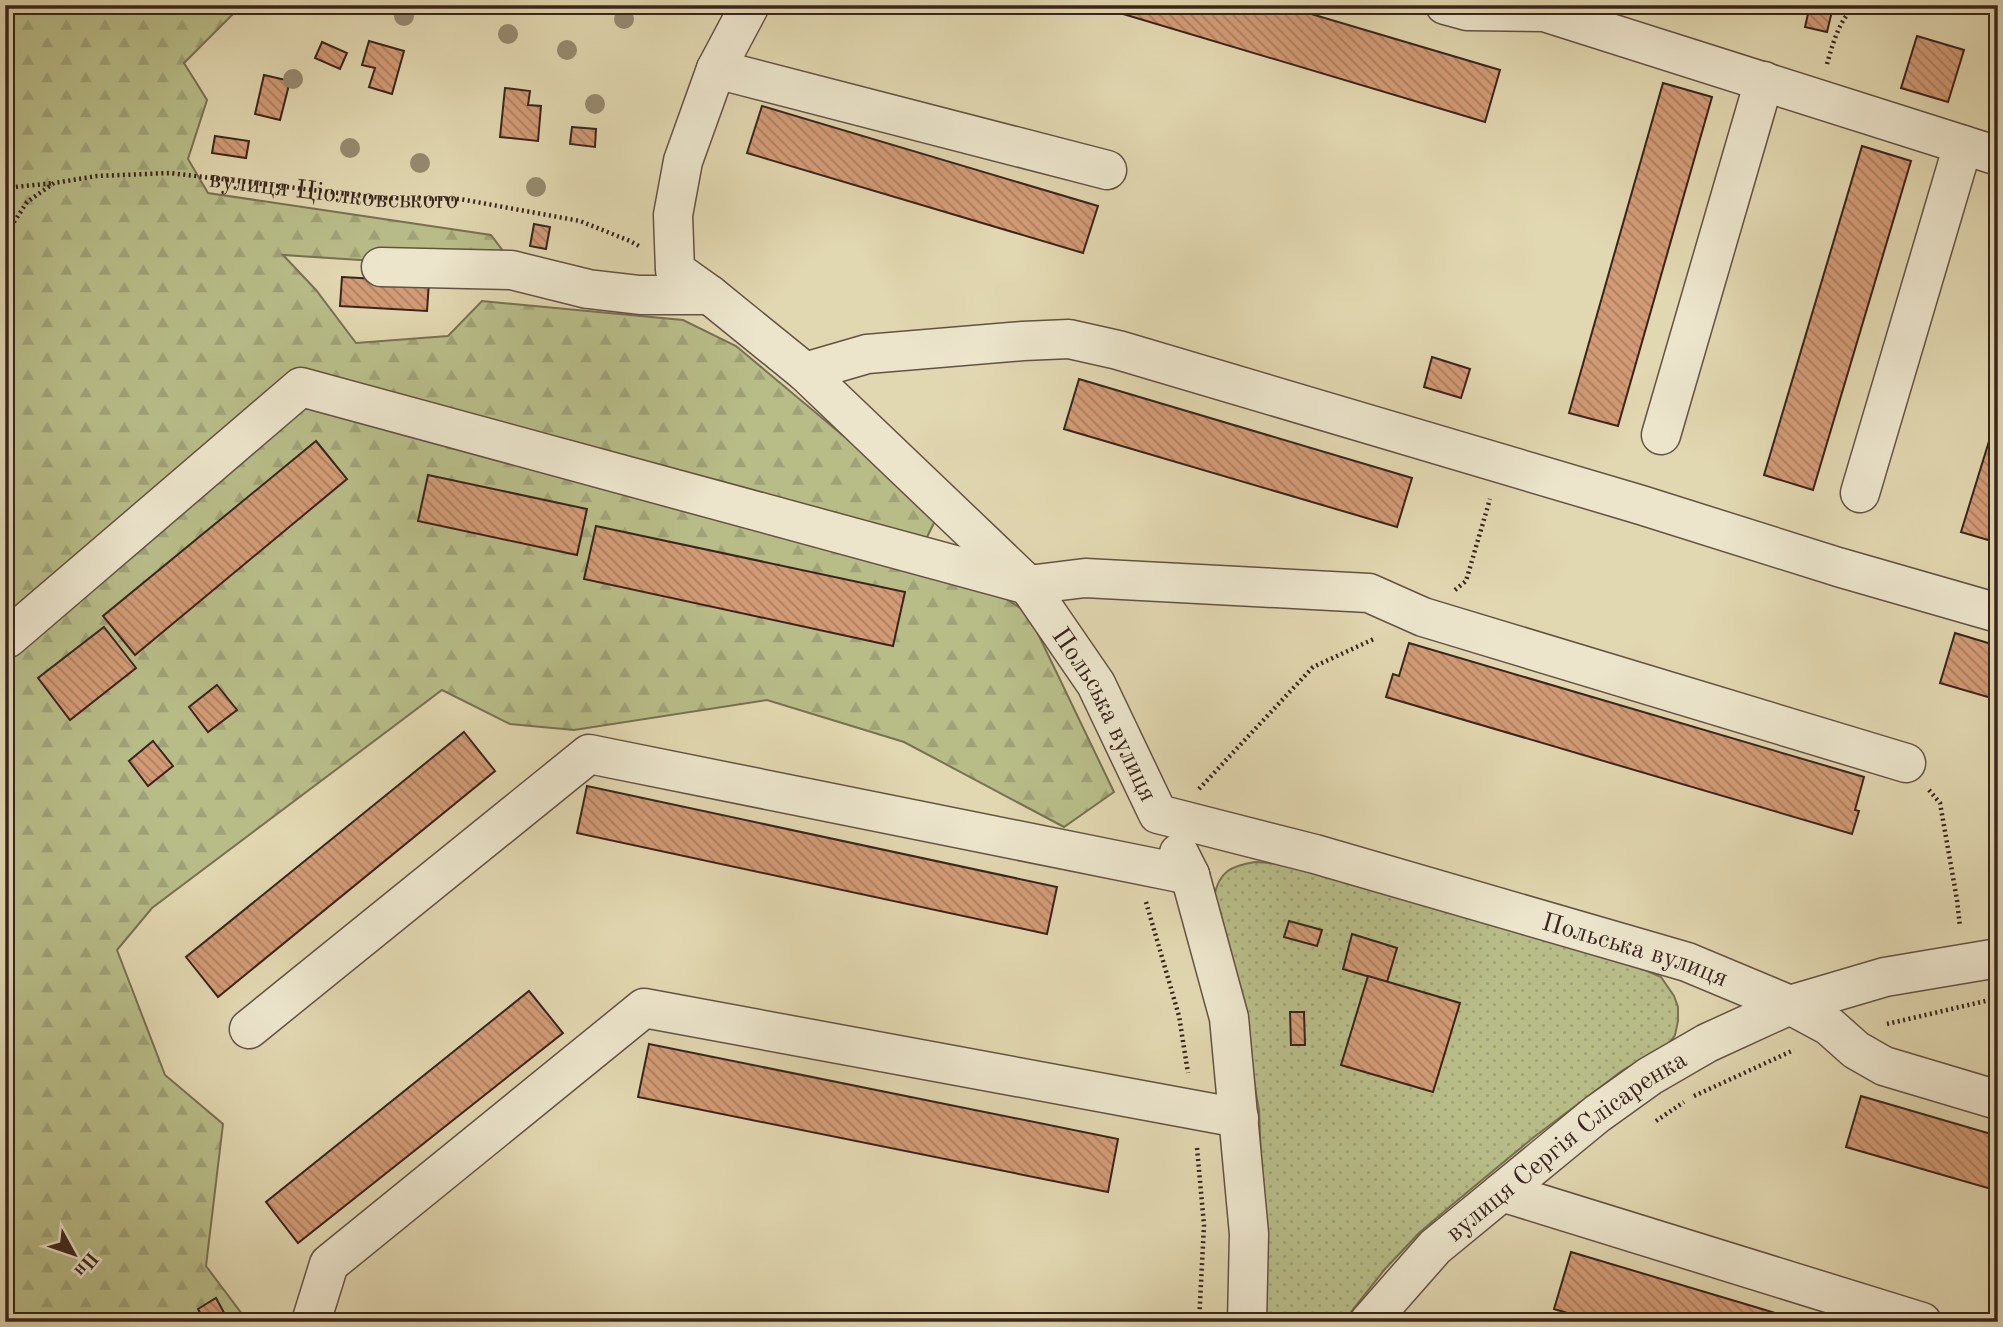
<svg xmlns="http://www.w3.org/2000/svg" width="2003" height="1327" font-family="'Old Standard TT',serif">
<style>
.grass{fill:url(#grass-dots);stroke:#787152;stroke-width:2}
.forest{fill:url(#forest-firs);stroke:#787152;stroke-width:2}
.building{fill:url(#building-back-hatch);stroke:#39251d;stroke-width:2}
.lines{fill:none;stroke-linecap:round;stroke-linejoin:round}
.minor-casing{stroke:#635242;stroke-width:41}
.path{stroke:#39251d;stroke-width:4.5;stroke-dasharray:2 3.5;stroke-linecap:butt}
.minor{stroke:#ece5cc;stroke-width:38}
.tree{fill:#968a6e}
.labels{text-anchor:middle;stroke-width:5;stroke-linejoin:round;paint-order:stroke}
.street-label{font-size:26px;fill:#39251d;stroke:#ece5cc}
</style>
<defs>
<pattern id="grass-dots" width="8" height="8" patternUnits="userSpaceOnUse" patternTransform="scale(1.75)"><rect width="8" height="8" fill="#b8bd88"/><path d="M2 2h.1M6 6h.1" fill="none" stroke="#9fa275" stroke-width="1.8" stroke-linecap="round"/></pattern>
<pattern id="forest-firs" width="22" height="20" patternUnits="userSpaceOnUse" patternTransform="scale(1.75)"><rect width="22" height="20" fill="#b8bd88"/><path d="M5 1l3.5 6h-7zM16 11l3.5 6h-7z" fill="#9fa275"/></pattern>
<pattern id="building-back-hatch" width="6" height="6" patternUnits="userSpaceOnUse" patternTransform="scale(1.75)"><rect width="6" height="6" fill="#d29b75"/><path d="M-1 5l2 2M0 0l6 6M5-1l2 2" fill="none" stroke="#ab7e5f"/></pattern>
</defs>
<rect width="100%" height="100%" fill="#e1d7b0"/>
<filter id="stains"><feTurbulence type="fractalNoise" baseFrequency=".00286" numOctaves="4"/><feColorMatrix values="0 0 0 0 .2 0 0 0 0 .09 0 0 0 0 .02 0 0 0 .5 -.17"/></filter>
<radialGradient id="worn" r=".72"><stop offset=".6" stop-color="#630" stop-opacity="0"/><stop offset="1" stop-color="#630" stop-opacity=".3"/></radialGradient>
<path class="grass" d="M1255 862 1289 864 1631 964 1661 977 1674 996 1678 1007V1021L1675 1035 1668 1045 1623 1070 1534 1137 1453 1204 1419 1233 1385 1269 1343 1322H1262L1264 1231 1259 1110 1238 991 1214 897C1219 871 1231 866 1255 862Z"/>
<path class="forest" d="M5 5H242L184 63 207 100 188 159 208 193 491 235 509 259 468 267 283 255 316 290 356 343 448 336 482 301 683 320 736 346 938 515 923 545 1028 613 1114 792 1064 827 904 742 767 700 574 730 510 724 442 690 152 908 117 950 165 1075 223 1124 206 1266 248 1322H5Z"/>
<g class="building">
<path d="M1093 5H1281L1500 70 1485 122Z"/>
<path d="M1810 5 1833 7 1827 32 1805 27Z"/>
<path d="M1917 36 1964 50 1948 102 1901 88Z"/>
<path d="M369 41 404 51 392 94 369 87 375 68 362 65Z"/>
<path d="M322 42 347 53 340 69 315 58Z"/>
<path d="M264 75 290 81 280 120 255 114Z"/>
<path d="M1663 83 1712 97 1618 426 1569 413Z"/>
<path d="M505 88 530 91 528 105 541 106 538 141 500 137Z"/>
<path d="M762 106 1098 206 1083 253 747 153Z"/>
<path d="M572 127 596 129 595 147 570 144Z"/>
<path d="M215 136 249 141 246 158 212 153Z"/>
<path d="M1862 146 1911 161 1813 490 1764 475Z"/>
<path d="M534 224 550 227 546 249 530 246Z"/>
<path d="M342 277 429 282 427 311 340 306Z"/>
<path d="M1432 357 1470 369 1461 398 1424 387Z"/>
<path d="M1079 379 1412 478 1397 527 1064 429Z"/>
<path d="M1998 412V543L1961 532Z"/>
<path d="M316 441 347 479 135 655 103 616Z"/>
<path d="M428 475 587 509 577 555 418 521Z"/>
<path d="M596 526 905 592 893 646 584 579Z"/>
<path d="M104 627 136 668 70 720 38 678Z"/>
<path d="M1955 633 1998 646V700L1940 683Z"/>
<path d="M1409 643 1864 777 1855 810 1859 811 1852 834 1386 697 1393 674 1399 676Z"/>
<path d="M217 685 237 710 208 732 189 707Z"/>
<path d="M464 732 495 771 218 997 186 957Z"/>
<path d="M153 741 173 766 148 786 129 761Z"/>
<path d="M587 786 1057 887 1047 934 577 833Z"/>
<path d="M1289 921 1322 930 1317 946 1284 937Z"/>
<path d="M1352 934 1397 948 1387 982 1343 969Z"/>
<path d="M1368 976 1460 1003 1433 1092 1341 1065Z"/>
<path d="M529 991 563 1033 298 1243 266 1202Z"/>
<path d="M1290 1012H1304L1305 1045H1291Z"/>
<path d="M649 1044 1118 1139 1108 1192 638 1097Z"/>
<path d="M1861 1096 1998 1136V1191L1846 1147Z"/>
<path d="M1571 1252 1762 1309 1805 1322H1597L1554 1309Z"/>
<path d="M216 1298 229 1322H205L198 1309Z"/>
<path d="M758 1315 769 1322H753Z"/>
</g>
<g class="lines">
<g class="minor-casing">
<g id="minor">
<path id="s2" d="M750 5 716 69 683 161 673 215 675 270 710 295 805 372 1028 585 1096 684 1158 814 1315 854 1687 962 1790 1005 1829 1026 1856 1050 1884 1066 1998 1100"/>
<path d="M1445 5 1467 11 1544 12 1998 156"/>
<path d="M716 69 1107 170"/>
<path d="M381 267 511 270 588 289 640 295H710"/>
<path d="M805 372 867 354 1023 341 1069 339 1118 350 1641 505 1838 567 1998 613"/>
<path d="M1661 435 1764 81"/>
<path d="M1860 493 1963 145"/>
<path d="M8 638 301 387 1028 585 1085 578 1369 593 1423 617 1906 763"/>
<path d="M1179 853 1190 875 1229 1018 1249 1234 1247 1322"/>
<path d="M249 1029 589 754 1190 875"/>
<path d="M1502 1192 1922 1322"/>
<path d="M311 1322 329 1264 644 1008 1239 1118"/>
<path id="s3" d="M1369 1322 1435 1247 1597 1114 1650 1076 1707 1043 1790 1005 1885 977 1998 958"/>
</g>
</g>
<g class="path">
<path d="M1827 64C1833 43 1839 20 1856 5"/>
<path d="M5 188 54 183"/>
<path id="s1" d="M5 236 27 202 54 183 97 176 170 173 380 198 460 199 580 221 630 241 639 246"/>
<path d="M1455 590 1466 581 1490 499"/>
<path d="M1199 789 1313 667 1376 638"/>
<path d="M1929 790 1940 803 1957 900 1960 927"/>
<path d="M1146 902 1179 1016 1188 1073"/>
<path d="M1887 1024 1994 999"/>
<path d="M1694 1096 1794 1050"/>
<path d="M1656 1121 1684 1102"/>
<path d="M1197 1148 1204 1225 1199 1322"/>
</g>
<use href="#minor" class="minor"/>
</g>
<g class="tree">
<circle cx="404" cy="16" r="10"/>
<circle cx="624" cy="19" r="10"/>
<circle cx="508" cy="34" r="10"/>
<circle cx="567" cy="50" r="10"/>
<circle cx="293" cy="79" r="10"/>
<circle cx="595" cy="104" r="10"/>
<circle cx="350" cy="148" r="10"/>
<circle cx="420" cy="163" r="10"/>
<circle cx="536" cy="187" r="10"/>
</g>
<g class="labels">
<g class="street-label">
<text dy="9" stroke="none"><textPath href="#s1" startOffset="355">вулиця Ціолковського</textPath></text>
<text dy="9" stroke="none"><textPath href="#s2" startOffset="905">Польська вулиця</textPath></text>
<text dy="9" stroke="none"><textPath href="#s2" startOffset="1514">Польська вулиця</textPath></text>
<text dy="9" stroke="none"><textPath href="#s3" startOffset="266">вулиця Сергія Слісаренка</textPath></text>
</g>
</g>
<rect width="2003" height="1327" fill="none" stroke="#e1d7b0" stroke-width="28"/>
<rect x="7" y="7" width="1989" height="1313" fill="none" stroke="#39251d" stroke-width="3.5"/>
<rect x="14" y="14" width="1975" height="1299" fill="none" stroke="#39251d" stroke-width="2"/>
<g transform="translate(74 1254) rotate(130)" stroke="#ece5cc" stroke-width="5" paint-order="stroke">
<path d="M0-5L12 26L0 18L-12 26Z" fill="#39251d"/>
<text y="-10" font-size="19" font-weight="bold" text-anchor="middle" fill="#39251d">Пн</text>
</g>
<rect width="100%" height="100%" filter="url(#stains)"/>
<rect width="100%" height="100%" fill="url(#worn)"/>
</svg>
